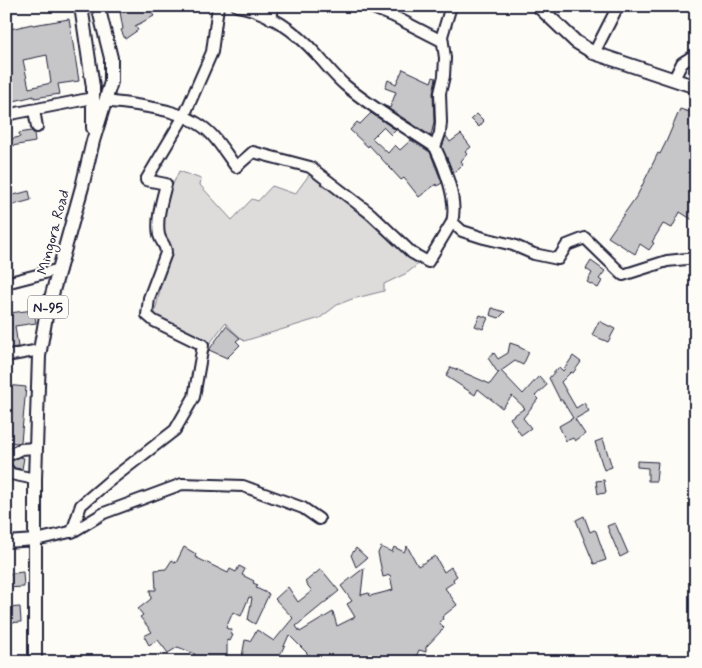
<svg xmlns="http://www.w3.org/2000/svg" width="702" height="668" font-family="Mynerve,sans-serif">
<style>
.green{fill:#dddcdb;stroke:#807f8b}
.building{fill:#c6c6c8;stroke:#22223b;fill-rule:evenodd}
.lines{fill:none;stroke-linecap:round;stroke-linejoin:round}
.minor-casing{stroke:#22223b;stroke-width:14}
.major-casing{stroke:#22223b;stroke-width:16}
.minor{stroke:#fdfcf7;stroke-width:10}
.major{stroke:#fdfcf7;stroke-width:12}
.labels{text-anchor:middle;stroke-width:4;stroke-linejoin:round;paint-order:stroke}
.shield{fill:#fdfcf7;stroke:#646373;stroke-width:1}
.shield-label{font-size:14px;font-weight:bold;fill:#22223b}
.street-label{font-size:15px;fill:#22223b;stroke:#fdfcf7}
</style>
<rect width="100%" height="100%" fill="#fdfcf7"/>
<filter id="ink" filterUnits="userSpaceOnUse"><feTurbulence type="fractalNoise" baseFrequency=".02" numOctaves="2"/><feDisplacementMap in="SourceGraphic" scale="10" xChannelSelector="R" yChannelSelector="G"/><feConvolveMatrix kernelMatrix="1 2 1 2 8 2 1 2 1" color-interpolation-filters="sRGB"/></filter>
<g filter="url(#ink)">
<path class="green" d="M179 171 201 179 200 185 232 220 252 199 258 201 272 186 295 194 309 175 327 184 387 238 421 262 407 273 384 284V291L352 299 337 305 320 318 244 341 225 323 208 346 154 316 170 247 164 235 165 202Z"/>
<g class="building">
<path d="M140 6H164L152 13 154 16 135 26 138 30 125 39 121 30 123 29 120 12Z"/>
<path d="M69 19 79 81 58 84 60 94 34 98V96L6 103V88L10 87 6 70V30L32 24 33 25ZM47 55 51 83 29 88 23 60Z"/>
<path d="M403 69 431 82 433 77 436 78 433 93 434 122 431 136 383 105 390 108 396 92 385 88 388 80 396 84Z"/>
<path d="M680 109 696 114V222L680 212 672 228 663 224 652 242 654 243 649 250 640 244 635 254 608 237 638 194 658 153 660 154 666 142Z"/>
<path d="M371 113 396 130 391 135 383 127 372 138 374 140 388 153 395 145 400 150 411 140 430 152 442 183 437 186 436 184 419 197 404 178 401 180 369 145 368 147 350 130 357 122 360 124Z"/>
<path d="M477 114 484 121 479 127 471 119Z"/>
<path d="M31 131 34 133 35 142 6 147V140L20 137 19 133Z"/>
<path d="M461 134 471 147 465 152 467 154 461 161 463 164 453 174 454 175 442 147 446 136 450 142Z"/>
<path d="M29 191 31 200 6 207V197Z"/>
<path d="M591 261 605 271 599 279 602 281 598 288 587 282 592 273 586 269Z"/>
<path d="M492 308 505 312 499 318 490 315Z"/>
<path d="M34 310 36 323 15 326 18 347 9 348V345L6 346V326L11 325 9 313Z"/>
<path d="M480 315 488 318 483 329 475 326Z"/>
<path d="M599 321 615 329 608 342 592 335Z"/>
<path d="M226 326 240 338 236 341 240 345 227 358 209 350Z"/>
<path d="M510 343 519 346V347L529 352 523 365 515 361 501 371 523 394 539 376 547 385 535 396 538 399 523 418 531 428 521 435 510 418 525 408 512 396 502 408 478 389 475 395 446 376 451 367 490 384 499 372 498 373 488 358 494 353 498 359 508 353Z"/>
<path d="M573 356 581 362 573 373 571 372 561 382 576 408 584 403 589 411 575 419 585 434 575 441 573 438 566 441 559 426 573 418 562 400H560L549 378 559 367 563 371Z"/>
<path d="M6 385 26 387 21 442 17 443 6 442V417L9 404H6Z"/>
<path d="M603 439 612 467 604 470 595 442Z"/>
<path d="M20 457 24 458 22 469 15 468 10 462Z"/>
<path d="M637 461 658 462 656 481H648V468L637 467Z"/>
<path d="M604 480 606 493 598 494 596 481Z"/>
<path d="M584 516 590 532 594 530 596 531 606 560 594 564 576 520Z"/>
<path d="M615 523 628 553 620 557 607 526Z"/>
<path d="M407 546 418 566 435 556 444 572 451 567 457 576 453 579 454 582 445 588 457 605 442 617 443 619 439 622 444 628 426 647V652L419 650 414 662H346L343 658 337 662H310L307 653 289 635 277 662H241L245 640 250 641 257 630 274 641 293 618 275 599 288 587 298 602 312 591 305 582 321 569 339 591 296 626 300 632 333 612 337 626 355 617 347 604 352 601 341 586 364 568 361 595 369 593 370 596 393 590 390 575 383 577 378 553 381 547 392 552 394 547 404 552Z"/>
<path d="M184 547 196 554 195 557 228 573 230 569 236 572 239 566 245 569 242 575 254 581 253 583 258 585 256 588 269 594 255 624 248 620 252 598 249 597 241 616 233 612 226 628 232 630 231 634 233 635 230 641 227 640V657H207L205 662H192L195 654 178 647 168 653 158 640 149 645 144 636 152 632 140 617 143 615 138 609 151 599 150 590H156L155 570 166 569 172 560 176 563Z"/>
<path d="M356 548 367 558 356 567 351 555Z"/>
<path d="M23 572 24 587 6 588V574Z"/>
<path d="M20 607 21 622 6 623V608Z"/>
</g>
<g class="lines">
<g class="minor-casing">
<g id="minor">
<path d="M237 6C268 11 297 32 317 55 327 66 335 77 346 86 374 109 405 127 435 147"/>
<path d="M368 6 393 16 442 41"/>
<path d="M451 6 442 36 445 58 444 76 440 93 441 122 440 133 435 147C444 166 458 201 452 222L462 231 484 238 513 245 534 254 558 259 567 245 585 238 623 275 667 261 696 258"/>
<path d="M271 19 273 6"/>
<path d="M594 53 618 6"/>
<path d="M674 79 682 63 696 54"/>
<path d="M106 101C140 106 187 108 212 135 221 145 228 156 236 167L253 152 310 167 371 214 412 253 428 262 452 222"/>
<path d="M34 110 37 127"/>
<path d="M6 115 93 98"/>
<path d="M6 283 60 269"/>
<path d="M6 356 40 350"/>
<path d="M7 456 21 449 35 448"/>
<path d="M6 468 11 474 35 479"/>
<path d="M72 532 81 505 108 482 175 430 194 397 203 345 154 321 147 315 149 298 166 253C166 244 161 243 159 235 156 219 162 200 166 184L146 180 184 116 212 52 218 6"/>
<path d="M6 542 36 540 74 531 104 513 182 484 243 486 303 508 319 519"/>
</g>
</g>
<g class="major-casing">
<g id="major">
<path d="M81 6 93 87V128"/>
<path d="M538 6 576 42 594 53 696 87"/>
<path d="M35 662V479L39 356 46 316 82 187 93 141 111 82V58L98 6"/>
</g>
</g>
<use href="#minor" class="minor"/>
<use href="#major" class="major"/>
</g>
</g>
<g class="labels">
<rect class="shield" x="28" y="295.5" width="40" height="23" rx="4"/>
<g class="shield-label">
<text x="48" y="312">N-95</text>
</g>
<g class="street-label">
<text transform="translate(53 232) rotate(-75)" y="5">Mingora Road</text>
</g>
</g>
<rect width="702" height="668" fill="none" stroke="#fdfcf7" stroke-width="25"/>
<rect x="12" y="12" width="677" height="643" fill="none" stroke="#22223b" stroke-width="2" filter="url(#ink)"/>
</svg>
